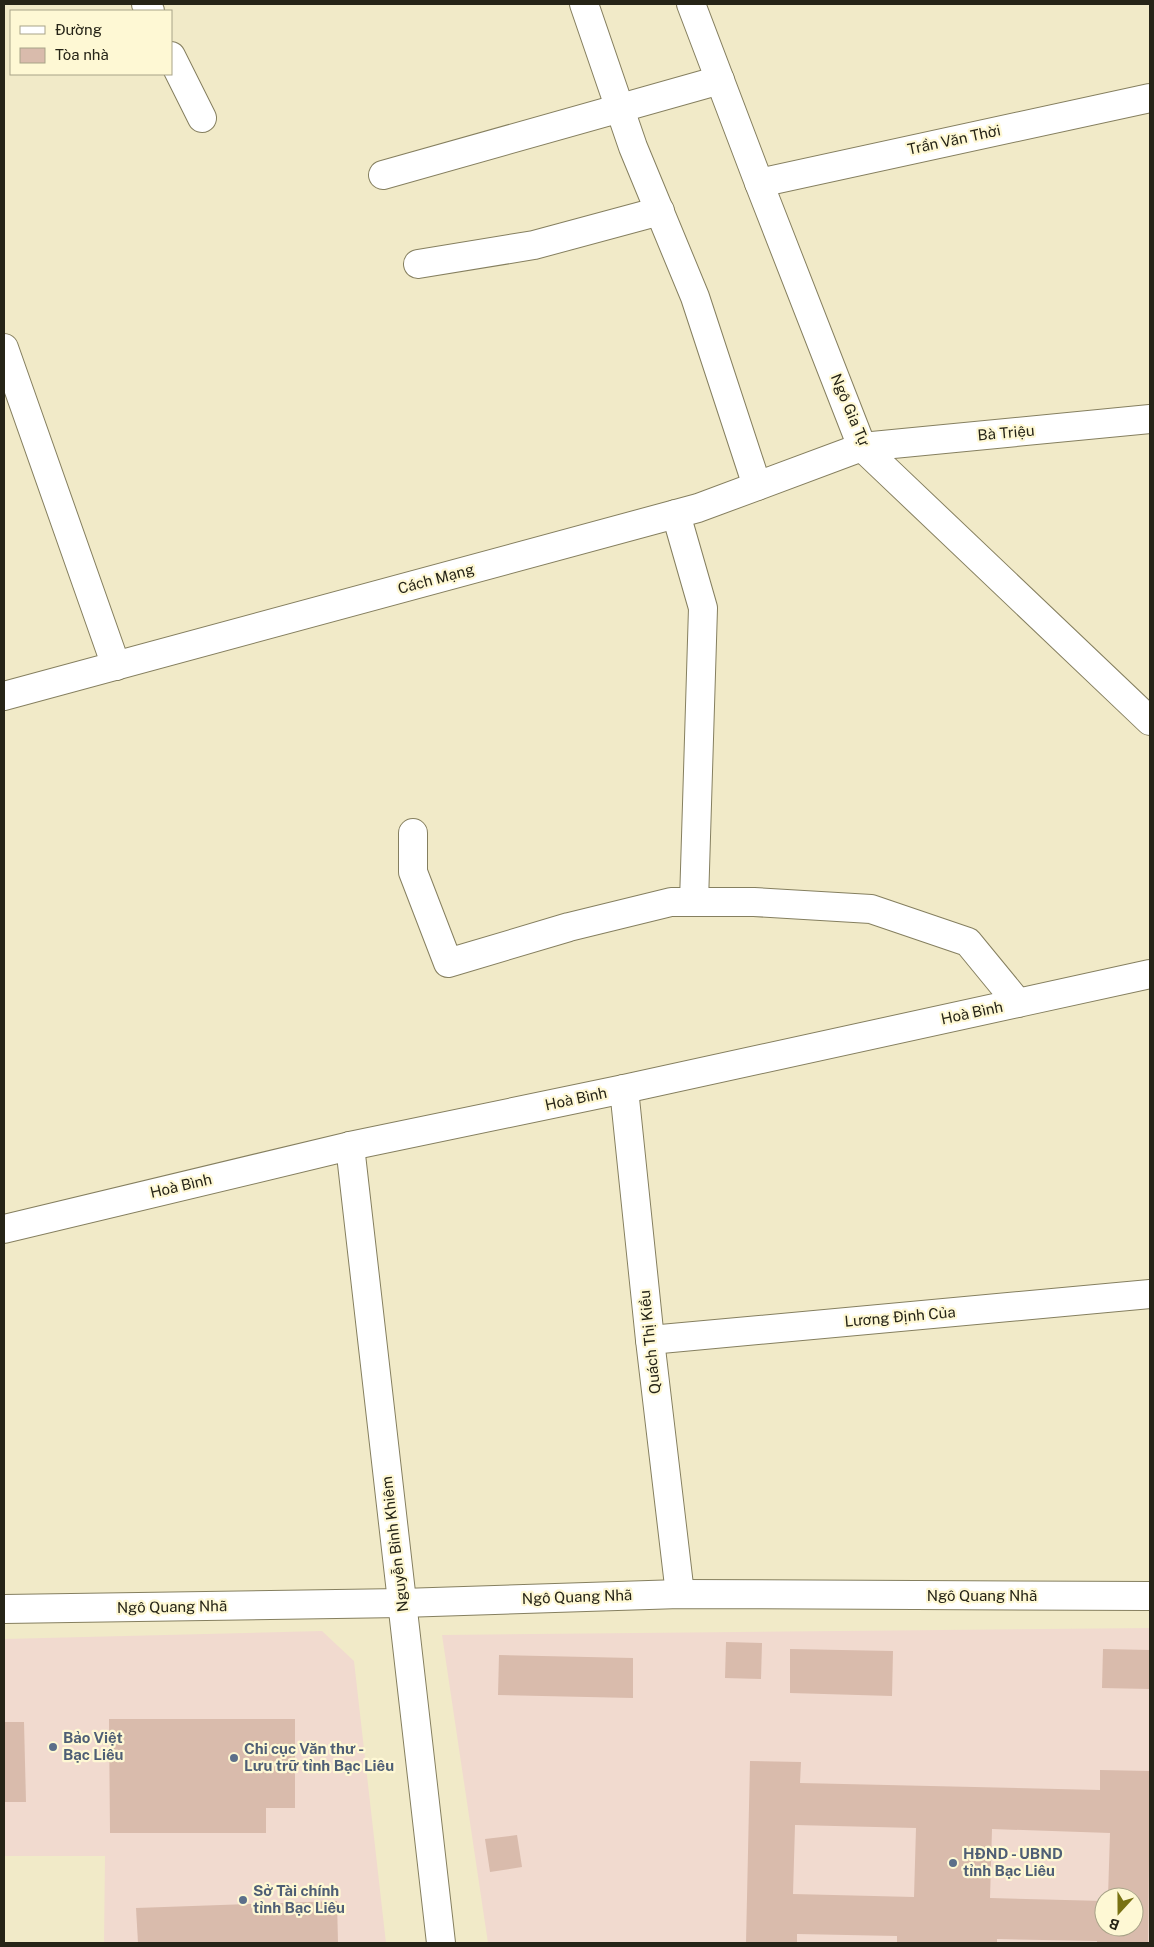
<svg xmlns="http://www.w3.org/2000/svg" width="1154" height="1947" font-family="'Public Sans',sans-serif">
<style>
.commercial{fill:#f1dacf;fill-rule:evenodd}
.building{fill:#d9bbac;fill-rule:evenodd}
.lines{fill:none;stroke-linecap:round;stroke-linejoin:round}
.minor-casing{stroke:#857f5f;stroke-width:30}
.major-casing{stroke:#857f5f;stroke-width:30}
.minor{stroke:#fff;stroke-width:28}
.major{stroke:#fff;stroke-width:28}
.service-dot{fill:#5c6f8a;stroke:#fef8d4;stroke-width:2}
.labels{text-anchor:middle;stroke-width:4.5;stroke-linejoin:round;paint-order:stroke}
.street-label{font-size:15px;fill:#262417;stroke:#fef8d4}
.service-label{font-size:15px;font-weight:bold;fill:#4e5e75;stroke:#fef8d4;text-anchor:start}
</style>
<rect width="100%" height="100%" fill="#f1eac8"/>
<g class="commercial">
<path d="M1150 1628V1943H488L442 1635ZM1104 1897H1134V1927H1104Z"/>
<path d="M322 1631 354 1661 386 1943H104L105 1856H4V1639Z"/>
</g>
<g class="building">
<path d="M726 1642 762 1643 761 1679 725 1678Z"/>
<path d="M790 1649 893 1651 892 1696 790 1693Z"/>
<path d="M1103 1649 1150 1650V1689L1102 1688Z"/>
<path d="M499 1655 633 1658V1698L498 1695Z"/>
<path d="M109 1719H295V1808H266V1833H110Z"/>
<path d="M4 1722H24L26 1802H4Z"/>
<path d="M750 1761 801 1762 800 1783 1100 1790V1770L1150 1771 1148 1943H1097V1941L997 1939V1943H897V1936L797 1934V1943H746ZM795 1825 916 1828 914 1897 793 1894ZM992 1829 1110 1833 1108 1897H1134V1927H1104V1901L990 1898Z"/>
<path d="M517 1835 522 1867 490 1872 485 1839Z"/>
<path d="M337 1901 338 1943H138L136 1908Z"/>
</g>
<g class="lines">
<g class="minor-casing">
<g id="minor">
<path d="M146 4 150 11"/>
<path d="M584 4 633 147 695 297 757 486"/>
<path d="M691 4 759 183 862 447 1150 419"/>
<path d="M171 56 202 118"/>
<path d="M383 175 720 80"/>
<path d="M759 183 1150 98"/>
<path d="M418 264 534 245 660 211"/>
<path d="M4 348 116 666"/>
<path d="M676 514 703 608 694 902"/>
<path d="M413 833V872L448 963 569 927 671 902H754L871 909 968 942 1018 1003"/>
<path d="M624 1089 650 1340 680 1594"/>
<path d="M350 1146 441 1943"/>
<path d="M4 1229 350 1146 624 1089 1150 974"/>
<path d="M650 1340 1150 1294"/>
<path d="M4 1609 402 1603 680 1594 1150 1596"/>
</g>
</g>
<g class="major-casing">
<path id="major" d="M4 696 698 508 862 447 1150 721"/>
</g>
<use href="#minor" class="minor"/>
<use href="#major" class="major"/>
</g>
<g class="service-dot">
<circle cx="53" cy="1747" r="5"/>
<circle cx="234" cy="1758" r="5"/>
<circle cx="953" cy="1863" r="5"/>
<circle cx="243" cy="1900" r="5"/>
</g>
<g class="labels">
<g class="street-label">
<text transform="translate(954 140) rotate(-12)" y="5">Trần Văn Thời</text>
<text transform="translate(850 410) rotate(67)" y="5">Ngô Gia Tự</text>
<text transform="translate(1006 433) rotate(-5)" y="5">Bà Triệu</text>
<text transform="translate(436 579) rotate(-15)" y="5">Cách Mạng</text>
<text transform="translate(972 1013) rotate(-12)" y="5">Hoà Bình</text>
<text transform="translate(576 1099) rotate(-12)" y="5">Hoà Bình</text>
<text transform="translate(181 1186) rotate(-13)" y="5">Hoà Bình</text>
<text transform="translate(900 1317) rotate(-5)" y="5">Lương Định Của</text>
<text transform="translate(650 1342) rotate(-96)" y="5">Quách Thị Kiều</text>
<text transform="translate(395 1544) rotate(-97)" y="5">Nguyễn Bỉnh Khiêm</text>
<text x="982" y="1601">Ngô Quang Nhã</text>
<text transform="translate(577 1597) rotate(-2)" y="5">Ngô Quang Nhã</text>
<text transform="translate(172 1607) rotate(-1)" y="5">Ngô Quang Nhã</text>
</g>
<g class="service-label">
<text x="63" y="1743">Bảo Việt<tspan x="63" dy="17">Bạc Liêu</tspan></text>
<text x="244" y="1754">Chi cục Văn thư -<tspan x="244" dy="17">Lưu trữ tỉnh Bạc Liêu</tspan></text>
<text x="963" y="1859">HĐND - UBND<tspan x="963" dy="17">tỉnh Bạc Liêu</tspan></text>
<text x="253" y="1896">Sở Tài chính<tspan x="253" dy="17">tỉnh Bạc Liêu</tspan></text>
</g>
</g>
<rect width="1154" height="1947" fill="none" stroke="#262417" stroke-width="10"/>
<rect x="10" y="10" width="162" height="65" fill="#fef8d4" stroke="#a8a388"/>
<rect x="20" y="26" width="25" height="8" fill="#ffffff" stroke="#a8a388"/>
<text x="55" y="35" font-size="15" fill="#262417">Đường</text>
<rect x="20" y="48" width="25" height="15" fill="#d9bbac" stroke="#a8a388"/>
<text x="55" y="60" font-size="15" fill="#262417">Tòa nhà</text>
<g transform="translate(1119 1912) rotate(201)"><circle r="24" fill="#fef8d4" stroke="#a8a388"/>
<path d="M0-4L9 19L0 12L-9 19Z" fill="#787112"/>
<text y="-8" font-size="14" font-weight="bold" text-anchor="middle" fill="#262417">B</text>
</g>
</svg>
